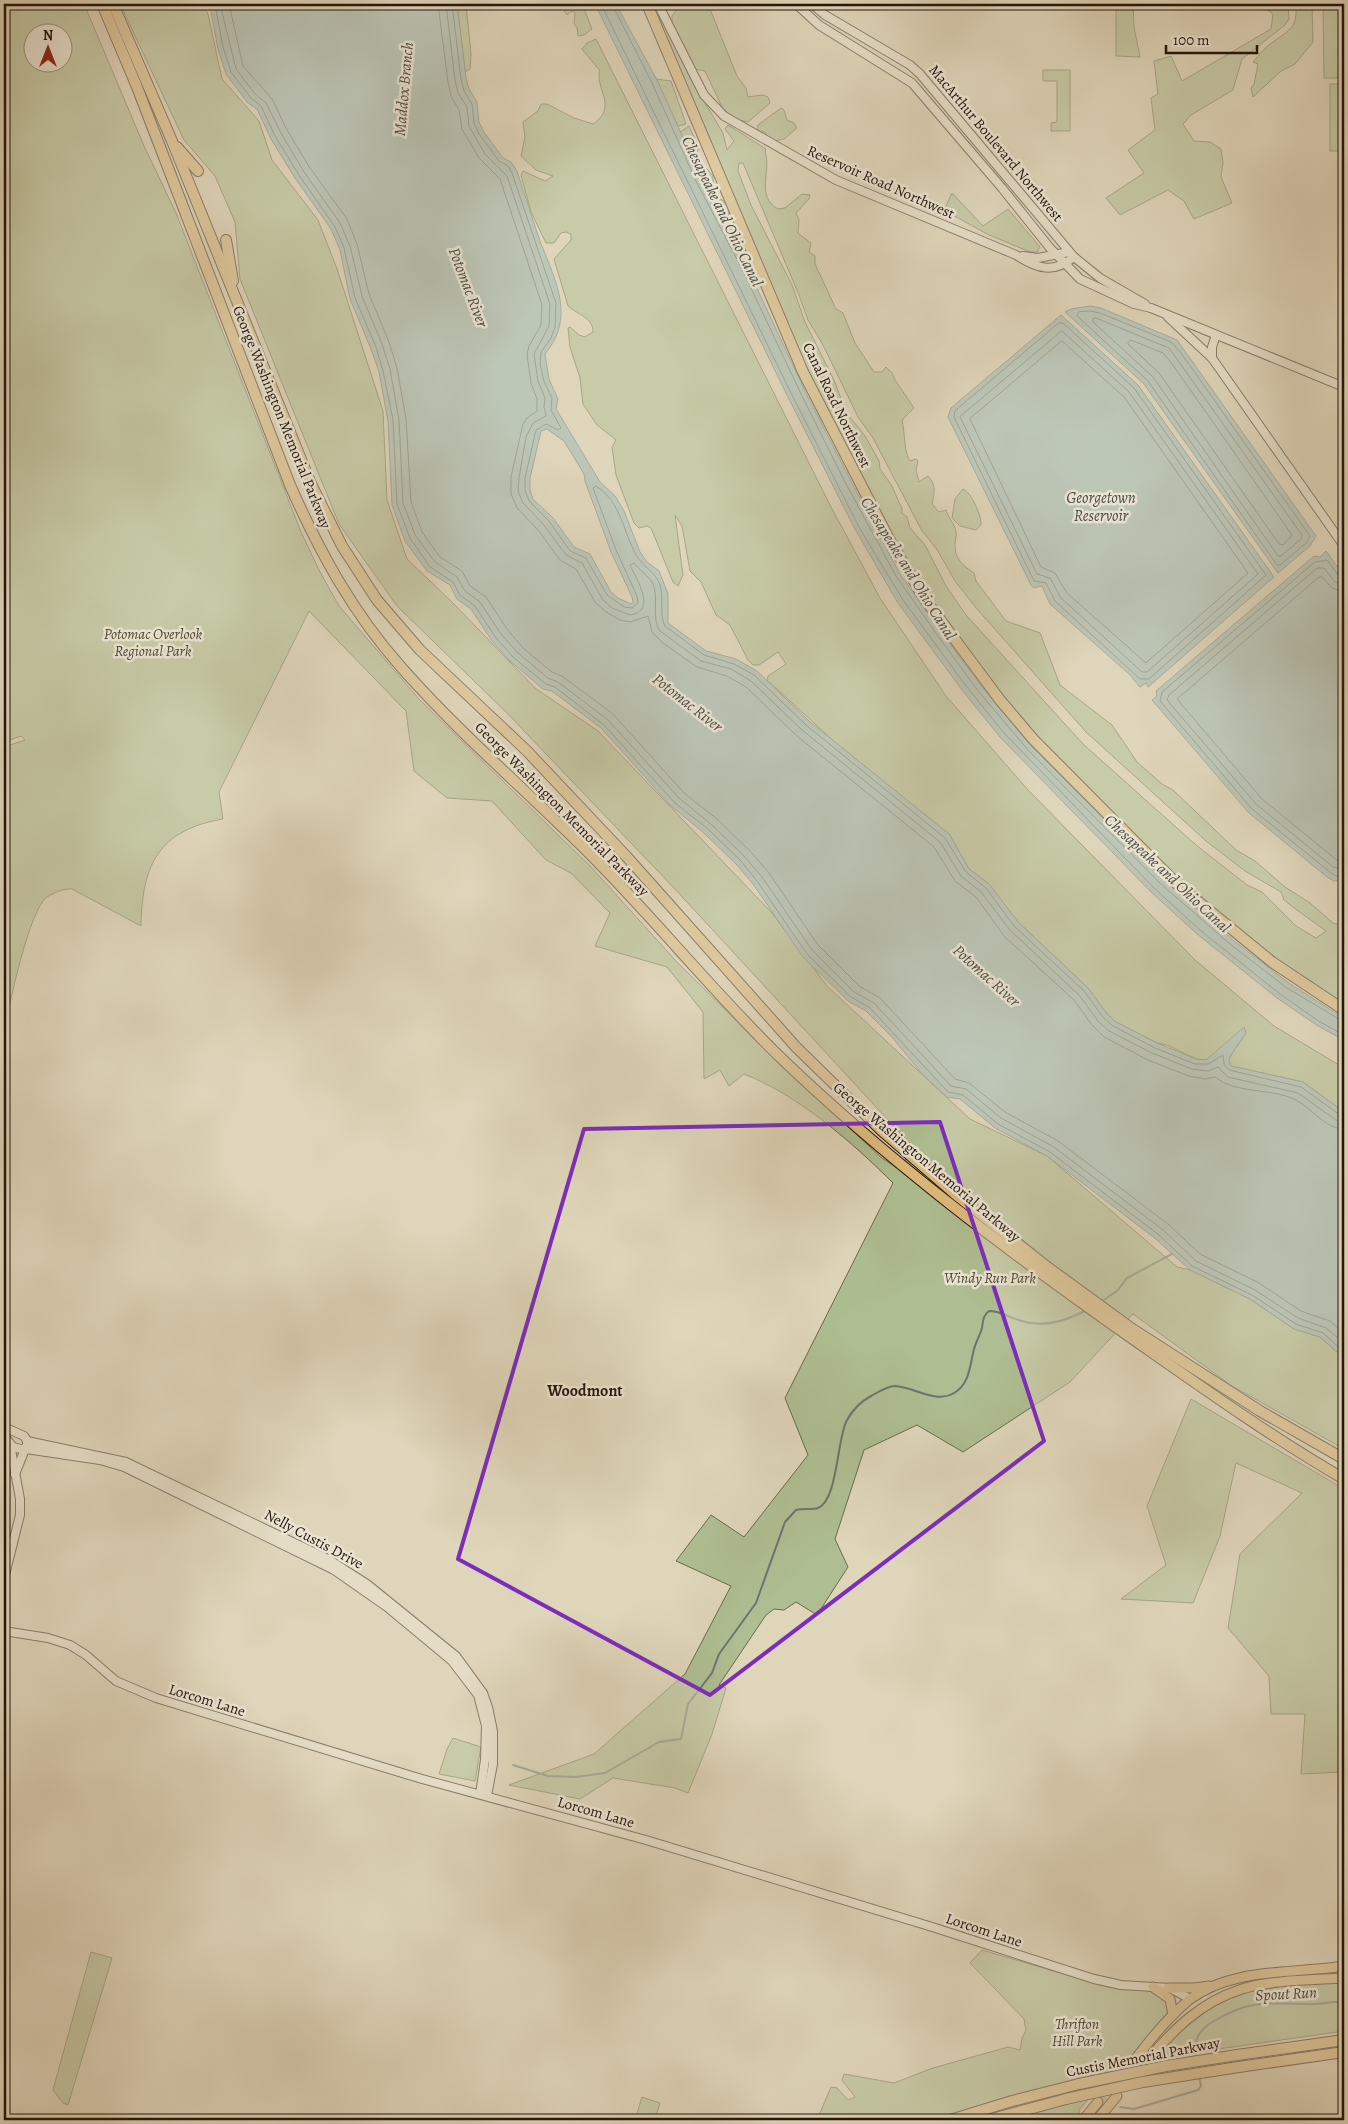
<svg xmlns="http://www.w3.org/2000/svg" width="1348" height="2124" font-family="Alegreya,serif">
<style>
.green{fill:#aebe92;stroke:#696a4e;fill-rule:evenodd}
.water{fill:#95b7b6;stroke:#687672;fill-rule:evenodd}
.lines{fill:none;stroke-linecap:round;stroke-linejoin:round}
.shore{stroke:#5c6660;stroke-width:1}
.stream{stroke:#687672;stroke-width:2}
.primary-tunnel{stroke:#baaf97;stroke-width:9;stroke-dasharray:9 4.5;stroke-linecap:butt}
.secondary-casing{stroke:#24150b;stroke-width:10}
.primary-casing{stroke:#24150b;stroke-width:11}
.highway-casing{stroke:#24150b;stroke-width:12}
.secondary{stroke:#eae4d2;stroke-width:8}
.primary{stroke:#e0bb7d;stroke-width:9}
.highway{stroke:#e0bb7d;stroke-width:10}
.highway-bridge-casing{stroke:#24150b;stroke-width:12;stroke-linecap:butt}
.highway-bridge{stroke:#e0bb7d;stroke-width:10}
.marked{fill:none;stroke:#7b2cbf;stroke-width:4;stroke-linejoin:round}
.labels{text-anchor:middle;stroke-width:5;stroke-linejoin:round;paint-order:stroke}
.street-label{font-size:15px;fill:#24150b;stroke:#eae4d2}
.park-label{font-size:15px;font-style:italic;fill:#4d4834;stroke:#eae4d2}
.water-label{font-size:16px;font-style:italic;fill:#4c4e47;stroke:#eae4d2}
.neighbourhood-label{font-size:16px;font-weight:bold;fill:#24150b;stroke:#eae4d2}
</style>
<rect width="100%" height="100%" fill="#dfd6ba"/>
<filter id="stains"><feTurbulence type="fractalNoise" baseFrequency=".004" numOctaves="4"/><feColorMatrix values="0 0 0 0 .2 0 0 0 0 .09 0 0 0 0 .02 0 0 0 .5 -.17"/></filter>
<radialGradient id="worn" r=".72"><stop offset=".6" stop-color="#630" stop-opacity="0"/><stop offset="1" stop-color="#630" stop-opacity=".3"/></radialGradient>
<g class="green">
<path d="M4 4H84L144 146 176 213 301 532 321 574 339 606 419 699 592 868 676 961 777 1061 882 1158 900 1170 912 1146 674 888 508 714 397 606 339 524 240 279 235 222 215 176 184 140 120 4H203L208 14 222 79 259 121 272 160 318 220 337 269 383 411 387 500 407 559 454 604 535 688 598 731 772 913 827 986 970 1119 1047 1156 1177 1267 1190 1270 1250 1299 1294 1329 1320 1337 1344 1358V1449L1232 1386 1133 1314 1070 1382 963 1452 917 1425 864 1450 835 1539 848 1567 817 1615 796 1602 784 1610 774 1609 766 1615 719 1685 726 1688 712 1734 688 1793 675 1788 613 1778 580 1799 509 1785 594 1754 685 1674 731 1586 676 1561 711 1515 744 1537 808 1455 785 1398 893 1183C852 1142 798 1095 744 1074L729 1086 720 1070 704 1079 703 1012 667 967 595 946 610 913 571 873 546 860 492 801 447 798 414 771 406 711 309 611 219 792 223 819C159 830 142 864 141 926L72 889C65 888 53 893 47 897 29 910 10 1003 4 1030V908L6 906 4 905V747L25 740 21 736 4 742ZM32 32H62V62H32Z"/>
<path d="M457 4H466L471 54 470 69 467 71H465L464 62Z"/>
<path d="M560 4H582L592 29 584 35 578 36 577 28 574 24 575 13 572 11 567 15Z"/>
<path d="M652 4H655L690 78 723 133 727 150 734 141 725 129 728 125 766 149 765 152C772 169 755 197 778 209L785 208 802 194 810 195 809 199 796 213 799 220 798 233 811 243 809 252 815 256V264L836 309 843 313 855 343 874 372H882L886 367 892 373 895 380 914 408 902 420C905 432 904 454 910 461L916 459 918 461 916 470 919 482 928 476C937 486 934 493 932 504L939 512 946 510C948 518 955 524 956 532 957 536 955 540 955 544 954 558 963 566 974 573L976 581 1006 621 1040 633 1060 685 1112 725 1137 762 1162 784 1173 790 1236 850 1255 861 1285 887 1310 903 1333 923 1337 924 1344 919V1005L1299 977 1222 919 1101 803 1018 716 922 587 901 555 805 367ZM739 163H743L799 295 808 320 822 343 858 417 873 438 922 531 936 548 955 581 977 609 1086 732 1206 841 1245 871 1281 892 1284 900 1294 908 1326 931 1316 938 1296 926 1262 892 1247 885 1196 845 1083 744 966 615 946 586 925 545 910 528 907 517 902 513V509L892 486 880 469 879 461 865 436 846 412 834 380 805 322 792 285 751 205 738 171Z"/>
<path d="M672 4H708L737 76 746 88 748 97 763 95 768 97 770 103 748 122 740 120 739 122 723 109 705 71 694 69 672 24V16L676 10Z"/>
<path d="M1116 4H1133L1134 27 1140 57 1116 56Z"/>
<path d="M1265 4H1288L1289 19 1285 25 1242 59 1233 90 1191 115 1183 124 1194 141 1210 142 1221 149 1223 163 1221 177 1232 203 1194 219 1184 201 1168 190 1120 215 1106 198 1144 173 1128 150 1155 130 1151 98 1158 94 1154 61 1171 56 1182 81 1271 29 1273 14 1263 7Z"/>
<path d="M1296 4H1312L1313 42 1295 64 1281 71 1253 97 1251 88 1254 84 1258 64 1253 62C1259 55 1265 47 1273 42 1291 29 1297 28 1296 4Z"/>
<path d="M1323 4H1344V78H1324Z"/>
<path d="M596 39 831 507 880 598 946 696 1028 790 1195 960 1274 1026 1344 1068V1112L1303 1082 1231 1066 1229 1061C1231 1049 1246 1041 1245 1029L1206 1060 1196 1059 1167 1045 1157 1043 1116 1022 1107 1014 1088 988 1018 922 989 884 969 869 949 834 838 745 767 680 768 676 786 664 778 652 759 665H753L748 660 730 625 716 615 701 582 690 571 682 526 675 515 683 575 678 586 673 582 651 528 647 526 639 528 634 523 616 475 612 447 616 440 597 425 583 404 580 378 570 347 568 328 570 327 579 335 585 337 593 332C593 317 578 315 568 306L554 259 571 240V234L566 232 561 233 554 243H546L531 212 521 175 523 171 545 181 553 176 536 170 521 156 525 137 523 122 538 111 541 104H547L574 118 593 124C619 107 594 87 600 71L582 49 587 43Z"/>
<path d="M1043 70H1070V131H1051V123L1057 122V81H1043Z"/>
<path d="M656 79 671 81 686 124 678 126Z"/>
<rect x="1330" y="84" width="14" height="67"/>
<path d="M781 108 784 110 787 120 794 123 797 128 784 139 775 141 764 135 766 133 762 131 760 133 757 131 758 125Z"/>
<path d="M689 126 699 148 695 156 699 163 697 168 680 132Z"/>
<path d="M706 168 713 176C713 186 713 197 724 201V208L729 213 727 222 736 236 733 239 698 172Z"/>
<path d="M952 193 983 226 1008 209 1040 247 1037 252H1030L987 234 944 210Z"/>
<path d="M963 489C971 492 982 516 981 525L976 530 960 526 952 518 955 499Z"/>
<path d="M1191 1399 1344 1489V1772L1301 1774 1305 1714H1271L1269 1676 1228 1628 1240 1554 1302 1493 1236 1463 1220 1536 1193 1603 1121 1599 1166 1565 1147 1506Z"/>
<path d="M453 1738 481 1747 475 1781 439 1774 447 1749Z"/>
<path d="M982 1950 1108 1987 1152 1991 1168 2000V2012L1124 2065 1114 2069 1079 2110V2114L1039 2120H817L831 2087 837 2088 848 2100 855 2097 842 2080 844 2074 894 2083 933 2068 1008 2047 1020 2050 1022 2038 1026 2030 1024 2019 970 1963Z"/>
<path d="M91 1952 112 1958 68 2105 63 2103 53 2090Z"/>
<path d="M1344 1981V2031L1156 2058C1169 2044 1181 2027 1196 2015 1236 1982 1295 1986 1344 1981Z"/>
<path d="M642 2097 660 2103 655 2120H635Z"/>
</g>
<g class="water">
<path d="M206 4H457L466 78 469 89 477 102 479 122 484 132 503 158 511 162 517 171C525 195 532 218 540 241 555 280 576 317 545 354L549 379 558 399 556 409 600 482 615 496 624 511 640 552 647 562 659 571 668 594V623L706 651 736 659 757 671 809 721 949 834 969 869 989 884 1018 922 1088 988 1107 1014 1116 1022 1157 1043 1196 1059 1206 1060 1244 1027 1246 1033 1230 1056 1229 1061 1231 1066 1303 1082 1344 1112V1358L1320 1337 1294 1329 1250 1299 1190 1270 1156 1239 1047 1156 995 1128 960 1099 947 1097 923 1075 891 1036 866 1011 848 1001 803 957 753 884 737 865 704 833 671 806 601 728 552 691 543 689 510 661 492 641 471 609 457 599 450 585 427 571 405 541 392 505 388 421 379 372 371 349 350 299 340 250 331 229 295 178 271 139 257 109 247 102 226 74 218 49 211 11ZM547 429 564 441 584 474 585 481 611 552 632 597 633 602 631 604 618 598 611 592 590 554 574 547 553 518 533 499 530 490V478L541 431Z"/>
<path d="M595 4H616L658 82 701 178 746 265 806 393 850 479 900 574 942 633 983 688 1032 747 1165 881 1233 940 1290 984 1344 1018V1040L1318 1026 1277 998 1197 934 1150 891 1000 737 962 690 898 603 856 531 787 395Z"/>
<path d="M1090 306 1101 308 1177 340 1316 536 1310 546 1278 573 1144 384 1065 312 1071 309Z"/>
<path d="M1061 315 1138 385 1274 577 1148 687 1146 683 1140 687 1129 674 1050 604 1042 586 1034 588 1031 585 948 417 951 408Z"/>
<path d="M1326 551 1344 576V880L1334 881 1327 877 1248 812 1152 700 1157 696 1156 691 1314 556 1320 557Z"/>
</g>
<g class="lines">
<g class="shore">
<path d="M212 4 216 10 223 47 231 72 251 98 261 106 275 136 299 175 335 227 344 248 355 298 376 347 383 371 393 420 397 504 410 538 430 567 453 582 460 595 475 606 496 638 514 658 546 684 555 687 604 725 675 803 708 829 741 861 757 881 807 954 851 997 870 1008 948 1092 963 1095 998 1124 1050 1152 1159 1235 1192 1266 1252 1295 1296 1324 1323 1333 1344 1352"/>
<path d="M220 4 236 69 255 94 266 103 281 133 304 172 340 223 350 246 362 296 382 344 390 369 399 420 403 503 415 535 435 562 457 577 465 591 480 602 501 634 518 653 548 678 558 682 608 720 679 798 712 825 745 857 762 877 812 950 854 992 874 1003 951 1086 966 1089 1001 1118 1054 1147 1163 1230 1196 1261 1255 1290 1298 1318 1326 1328 1344 1343"/>
<path d="M229 4 243 66 272 99 287 130 310 168 347 219 357 244 369 294 389 342 397 368 406 419 411 502 422 532 440 557 462 571 470 586 486 597 507 629 523 648 552 672 562 676 613 714 684 793 717 819 751 852 769 873 818 945 859 986 880 998 955 1079 969 1083 1005 1112 1058 1141 1168 1224 1200 1254 1259 1283 1301 1311 1330 1321 1344 1333"/>
<path d="M438 4 448 82 451 96 459 110 462 129 479 158 500 179 542 305 541 325 529 346 527 354 531 383 537 399V411L527 418 523 424 511 477V494L517 508 538 530 560 560 576 569 595 602 606 612 620 620 630 622 648 616 652 632 663 643 697 667 727 676 746 687 797 736 934 847 955 881 976 897 1004 936 1074 1000 1092 1025 1104 1037 1148 1060 1189 1076 1205 1079 1215 1077C1236 1094 1270 1088 1294 1099 1311 1107 1325 1129 1344 1129"/>
<path d="M446 4 455 80 458 93 467 107 469 126 485 154 507 176 550 304 549 326 534 354 538 381 545 398 544 407 546 416 533 423 526 437 519 478 518 491 523 503 544 525 566 555 582 563 603 600 612 608 630 615C658 611 636 579 630 565L634 563C639 570 649 576 653 584 659 598 651 619 660 631L701 661 731 669 751 681 802 730 940 842 961 876 981 892 1010 930 1079 995 1098 1021 1109 1031 1152 1053 1192 1069 1208 1071 1218 1067 1228 1077 1298 1093 1336 1120 1344 1122"/>
<path d="M452 4 461 79 464 91 472 104 474 123 479 134 499 161 508 166 512 173 556 303 555 327 551 338 541 352 540 364 544 381 552 398 551 410 561 428 558 430 546 424 536 430 525 478V490L529 501 549 521 570 551 586 558 607 595 624 607 632 608 638 603 637 596 616 550 593 488 596 486C621 502 623 531 636 555 643 567 656 572 660 585 664 598 659 615 665 626L704 655 734 664 754 675 806 725 945 838 966 872 986 888 1014 926 1084 991 1103 1017 1113 1026 1155 1048 1195 1064H1208L1223 1055 1224 1064 1229 1070 1301 1087 1340 1115H1344"/>
<path d="M601 4 791 393 860 529 903 600 966 686 1004 733 1154 888 1201 931 1280 994 1320 1022 1344 1035"/>
<path d="M612 4 653 85 696 181 741 267 802 396 845 482 896 576 938 636 979 692 1028 750 1161 884 1230 944 1287 988 1344 1022"/>
<path d="M1090 311 1100 313 1171 342 1181 353 1310 536 1306 543 1280 565H1277L1148 381 1077 316 1079 312Z"/>
<path d="M1096 318 1169 348 1302 535 1301 539 1281 556H1278L1153 377 1093 322V319Z"/>
<path d="M1059 323H1063L1134 388 1266 575 1149 679H1140L1055 601 1046 583 1034 581 954 417 955 411Z"/>
<path d="M1062 331 1129 392 1258 574 1147 672H1142L1061 598 1050 578 1037 574 960 417Z"/>
<path d="M1131 340 1163 353 1170 361 1292 535 1283 545 1279 544 1159 373 1128 344Z"/>
<path d="M1062 341 1124 397 1248 573 1146 663 1067 593 1055 573 1041 567 970 419Z"/>
<path d="M1344 578 1339 576 1327 560 1315 562 1162 692 1160 701 1252 809 1330 872 1336 876H1344"/>
<path d="M1344 584 1335 582 1324 568H1317L1169 695 1167 700 1256 804 1333 867 1344 869"/>
<path d="M1344 592 1332 588 1322 577H1319L1177 699 1262 799 1338 861 1344 862"/>
</g>
<g class="stream">
<path d="M1101 1302 1118 1290 1127 1278 1172 1254"/>
<path d="M513 1765 548 1776 576 1777 605 1773 659 1742 681 1739 688 1704 712 1673 719 1654 756 1603 785 1522 796 1510C803 1508 812 1510 818 1508 838 1500 837 1437 847 1420 853 1409 860 1402 871 1396 878 1392 888 1386 895 1386 914 1387 936 1404 954 1393 970 1384 970 1364 974 1349 976 1342 980 1335 982 1328 983 1321 983 1315 989 1311 1001 1311 1010 1318 1022 1321 1042 1328 1067 1320 1085 1311"/>
<path d="M1196 2059C1193 2041 1198 2030 1214 2021 1249 2000 1267 2003 1306 2004 1318 2005 1332 2002 1344 2001"/>
<path d="M1120 2107 1134 2109 1198 2090 1201 2086 1199 2076"/>
</g>
<path class="primary-tunnel" d="M1098 2102 1131 2065"/>
<g class="secondary-casing">
<g id="secondary">
<path d="M658 4 704 95 724 116 836 180 1016 255C1038 269 1053 274 1074 257"/>
<path d="M796 4 819 25 912 83 1002 188 1050 248 1080 279 1134 304 1151 308 1344 387"/>
<path d="M812 4 825 15 910 65 920 74 1074 257 1100 278 1145 304"/>
<path d="M1023 256 1038 258 1069 252"/>
<path d="M1168 317 1212 358 1344 546"/>
<path d="M1212 358V347L1216 335"/>
<path d="M4 1427 24 1436 28 1442 15 1474"/>
<path d="M4 1436 13 1447 25 1450"/>
<path d="M27 1441 126 1462 328 1559 367 1584 456 1656 483 1693 488 1707 493 1731V1764L487 1796"/>
<path d="M26 1449 100 1460 124 1467 334 1570 387 1607 452 1661 478 1695 486 1726 485 1760 480 1794"/>
<path d="M4 1579 20 1515V1499L10 1444"/>
<path d="M4 1631 48 1638 70 1645 86 1655 116 1681 156 1698 422 1779 646 1840 929 1926 1094 1979 1121 1985 1170 1988 1190 1999"/>
</g>
</g>
<g class="primary-casing">
<g id="primary">
<path d="M1153 1987 1170 1999 1173 2015"/>
<path d="M1168 1988H1194L1209 1986"/>
<path d="M1146 2062C1173 2030 1200 2002 1242 1989 1270 1980 1314 1980 1344 1978"/>
<path d="M1131 2065C1148 2042 1167 2018 1189 2000 1232 1967 1294 1974 1344 1966"/>
<path d="M1083 2120 1098 2102"/>
<path d="M1097 2120 1117 2096"/>
</g>
</g>
<g class="highway-casing">
<g id="highway">
<path d="M102 4 137 87 290 485C319 551 353 613 401 667 459 733 527 791 589 853 655 919 713 992 780 1057 888 1161 1008 1251 1130 1337 1200 1386 1270 1436 1344 1479"/>
<path d="M113 4 172 141 311 484 342 546 377 600 420 650 527 751 627 857 796 1047 882 1131 955 1194 1046 1266 1131 1328 1260 1411 1344 1459"/>
<path d="M647 4 803 372 889 539 924 598 1000 700 1033 739 1178 885 1272 962 1344 1010"/>
<path d="M177 147 198 171"/>
<path d="M226 240 233 281"/>
<path d="M1237 2055 1344 2040"/>
<path d="M1232 2068 1344 2052"/>
<path d="M950 2120 1012 2101 1079 2084"/>
<path d="M988 2120 1066 2099"/>
</g>
</g>
<use href="#secondary" class="secondary"/>
<use href="#primary" class="primary"/>
<use href="#highway" class="highway"/>
<g class="highway-bridge-casing">
<g id="highway-bridge">
<path d="M1079 2084 1166 2066 1237 2055"/>
<path d="M1066 2099 1143 2082 1232 2068"/>
</g>
</g>
<use href="#highway-bridge" class="highway-bridge"/>
</g>
<path d="M0 0H1348V2124H0ZM940 1122 1044 1441 710 1695 458 1559 584 1129Z" fill="#dfd6ba" fill-opacity=".55" fill-rule="evenodd"/>
<path class="marked" d="M940 1122 1044 1441 710 1695 458 1559 584 1129Z"/>
<g class="labels">
<g class="street-label">
<text transform="translate(996 143) rotate(50)" y="5">MacArthur Boulevard Northwest</text>
<text transform="translate(881 182) rotate(24)" y="5">Reservoir Road Northwest</text>
<text transform="translate(837 405) rotate(64)" y="5">Canal Road Northwest</text>
<text transform="translate(282 417) rotate(68)" y="5">George Washington Memorial Parkway</text>
<text transform="translate(562 809) rotate(45)" y="5">George Washington Memorial Parkway</text>
<text transform="translate(927 1162) rotate(40)" y="5">George Washington Memorial Parkway</text>
<text transform="translate(314 1539) rotate(28)" y="5">Nelly Custis Drive</text>
<text transform="translate(207 1700) rotate(17)" y="5">Lorcom Lane</text>
<text transform="translate(596 1812) rotate(16)" y="5">Lorcom Lane</text>
<text transform="translate(984 1930) rotate(18)" y="5">Lorcom Lane</text>
<text transform="translate(1143 2057) rotate(-11)" y="5">Custis Memorial Parkway</text>
</g>
<g class="park-label">
<text x="153" y="639">Potomac Overlook<tspan x="153" dy="17">Regional Park</tspan></text>
<text x="990" y="1283">Windy Run Park</text>
<text x="1077" y="2029">Thrifton<tspan x="1077" dy="17">Hill Park</tspan></text>
</g>
<g class="water-label">
<text transform="translate(403 89) rotate(-85)" y="6">Maddox Branch</text>
<text transform="translate(723 211) rotate(64)" y="6">Chesapeake and Ohio Canal</text>
<text transform="translate(469 287) rotate(69)" y="6">Potomac River</text>
<text x="1101" y="503">Georgetown<tspan x="1101" dy="18">Reservoir</tspan></text>
<text transform="translate(909 568) rotate(58)" y="6">Chesapeake and Ohio Canal</text>
<text transform="translate(688 702) rotate(38)" y="6">Potomac River</text>
<text transform="translate(1168 873) rotate(43)" y="6">Chesapeake and Ohio Canal</text>
<text transform="translate(987 975) rotate(42)" y="6">Potomac River</text>
<text transform="translate(1286 1993) rotate(-3)" y="6">Spout Run</text>
</g>
<g class="neighbourhood-label">
<text x="585" y="1396">Woodmont</text>
</g>
</g>
<rect width="1348" height="2124" fill="none" stroke="#dfd6ba" stroke-width="20"/>
<rect x="5" y="5" width="1338" height="2114" fill="none" stroke="#24150b" stroke-width="2.5"/>
<rect x="10" y="10" width="1328" height="2104" fill="none" stroke="#24150b"/>
<g transform="translate(48 48)"><circle r="24" fill="#eae4d2" stroke="#9b9182"/>
<path d="M0-4L9 19L0 12L-9 19Z" fill="#8f2418"/>
<text y="-8" font-size="14" font-weight="bold" text-anchor="middle" fill="#24150b">N</text>
</g>
<path d="M1166 45v8h91v-8" fill="none" stroke="#24150b" stroke-width="2.5"/>
<text x="1173" y="45" font-size="15" fill="#24150b" stroke="#eae4d2" stroke-width="4" paint-order="stroke">100 m</text>
<rect width="100%" height="100%" filter="url(#stains)"/>
<rect width="100%" height="100%" fill="url(#worn)"/>
</svg>
